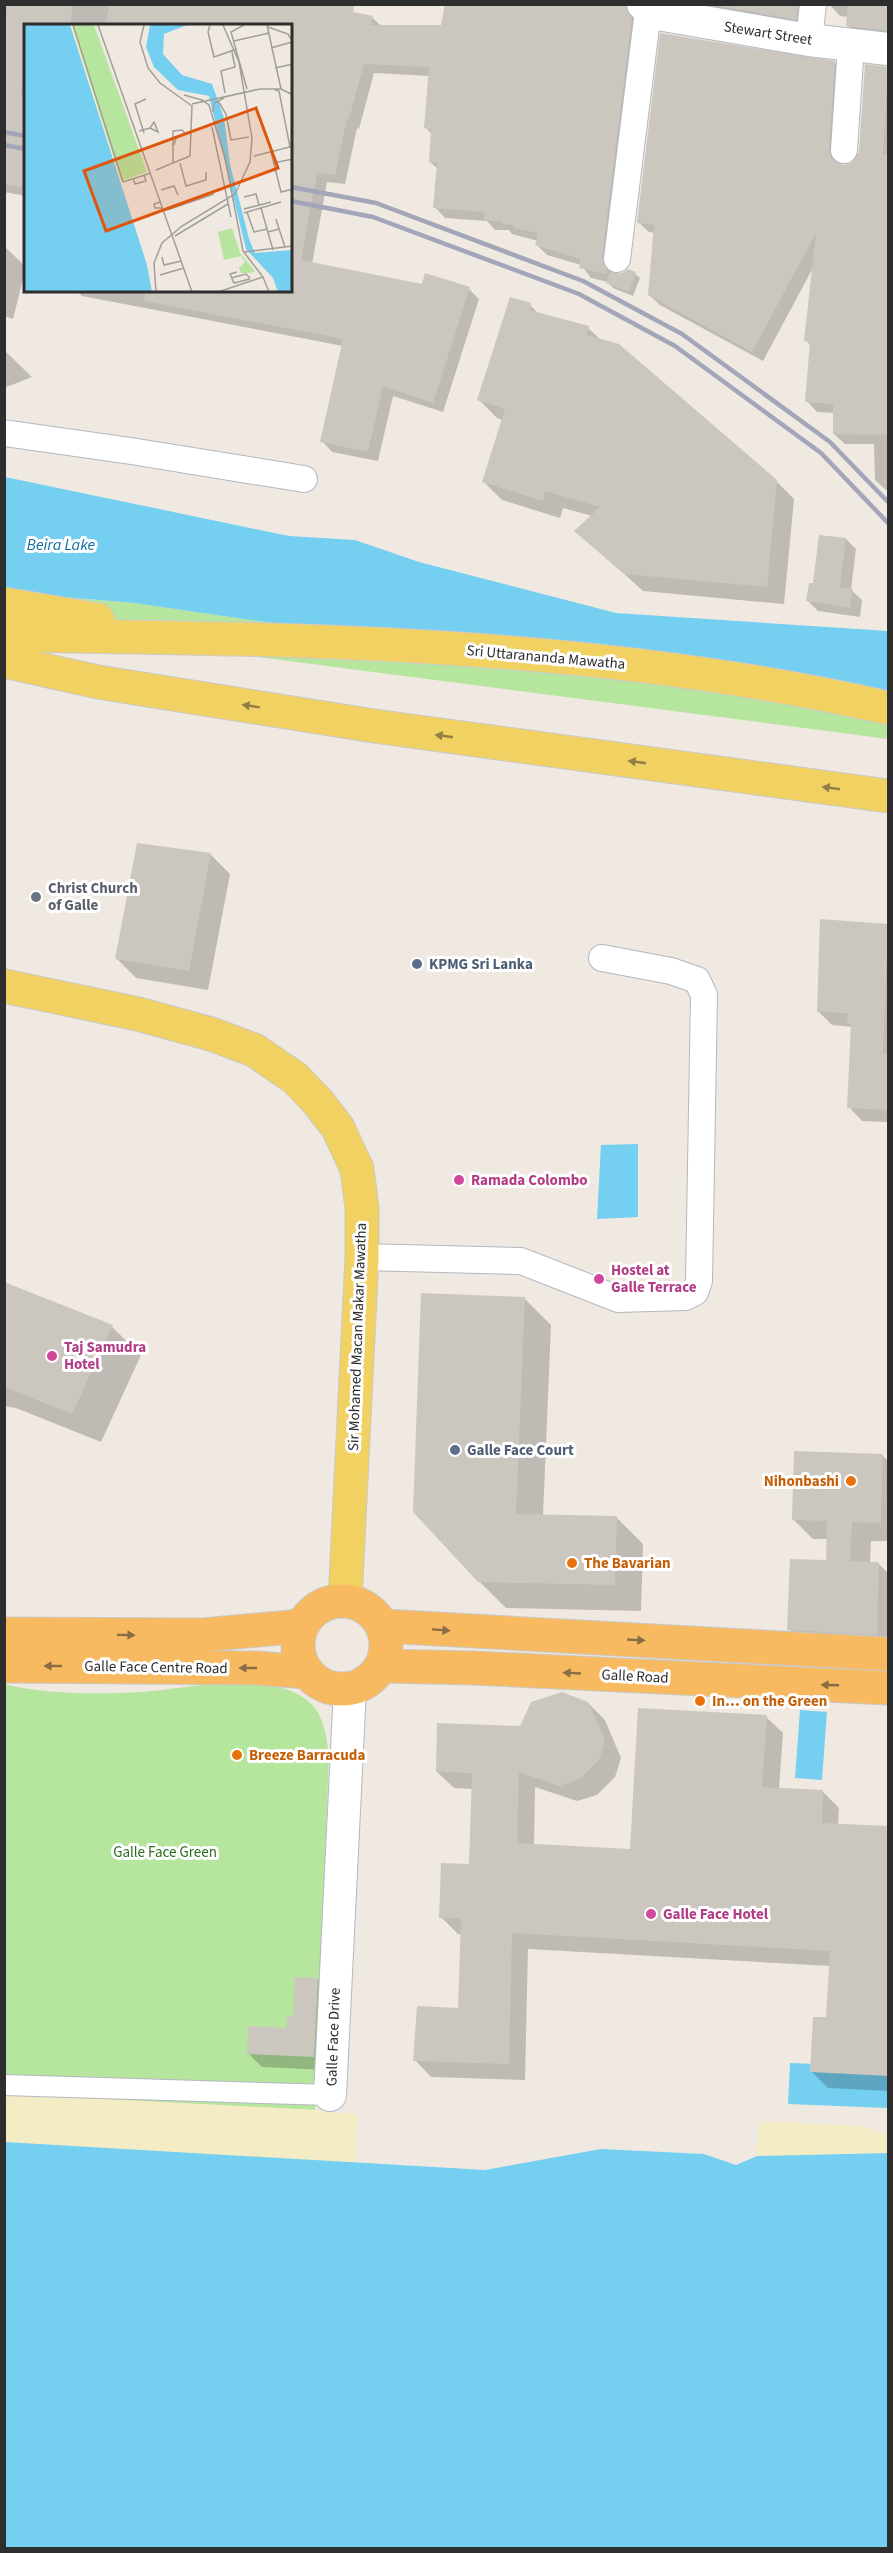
<svg xmlns="http://www.w3.org/2000/svg" width="893" height="2553" font-family="'Source Sans 3',sans-serif">
<style>
.green{fill:#b6e59e}
.sand{fill:#f3ecc5}
.water{fill:#75cff0}
.shadow{fill:#0003}
.building{fill:#cbc7bf}
.lines{fill:none;stroke-linecap:round;stroke-linejoin:round}
.pedestrian-casing{stroke:#b4b7c1;stroke-width:22}
.minor-casing{stroke:#b4b7c1;stroke-width:28}
.tertiary-casing{stroke:#b4b7c1;stroke-width:34}
.primary-casing{stroke:#c9c9c9;stroke-width:35}
.trunk-casing{stroke:#c9c9c9;stroke-width:35}
.pedestrian{stroke:#fff;stroke-width:20}
.minor{stroke:#fff;stroke-width:26}
.tertiary{stroke:#fff;stroke-width:32}
.primary{stroke:#f2d163;stroke-width:33}
.trunk{stroke:#f8ba60;stroke-width:33}
.rail{stroke:#a3a6b8;stroke-width:4.5}
.oneway{fill:#908048}
.oneway2{fill:#896d44}
.worship-dot{fill:#6b7280;stroke:#fff;stroke-width:2}
.service-dot{fill:#5c6f8a;stroke:#fff;stroke-width:2}
.hotel-dot{fill:#d1479c;stroke:#fff;stroke-width:2}
.food-dot{fill:#e8710a;stroke:#fff;stroke-width:2}
.labels{text-anchor:middle;stroke-width:6;stroke-linejoin:round;paint-order:stroke}
.street-label{font-size:15px;fill:#2e2e2e;stroke:#fff}
.worship-label{font-size:15px;font-weight:bold;fill:#5b616d;stroke:#fff;text-anchor:start}
.service-label{font-size:15px;font-weight:bold;fill:#4e5e75;stroke:#fff;text-anchor:start}
.hotel-label{font-size:15px;font-weight:bold;fill:#b23c85;stroke:#fff;text-anchor:start}
.food-label{font-size:15px;font-weight:bold;fill:#c56008;stroke:#fff;text-anchor:start}
.park-label{font-size:15px;fill:#2c6e1b;stroke:#fff}
.water-label{font-size:16px;font-style:italic;fill:#0d6fa3;stroke:#fff}
.inset-road{fill:none;stroke:#a29e99;stroke-width:1.5}
.view{fill:#df570e;fill-opacity:0.15;stroke:#df570e;stroke-width:3}
.inset-edge{fill:none;stroke:#2e2e2e;stroke-width:3}
</style>
<rect width="100%" height="100%" fill="#efe9e1"/>
<g class="green">
<path d="M12 593 134 603 397 641 888 697V739L5 624Z"/>
<path d="M4 1684C48 1695 97 1694 142 1692 187 1689 270 1669 308 1701 324 1714 326 1735 329 1755L315 2110 5 2094Z"/>
</g>
<g class="sand">
<path d="M4 2094 315 2110 358 2115 356 2164 5 2142Z"/>
<path d="M759 2121 864 2126 888 2136V2153L757 2156Z"/>
</g>
<g class="water">
<path d="M5 477 289 536 355 540 419 562 616 613 888 631V697L397 641 134 603 5 592Z"/>
<path d="M638 1144V1217L597 1219 601 1145Z"/>
<path d="M800 1710 827 1712 822 1780 795 1778Z"/>
<path d="M790 2063 888 2067V2108L788 2104Z"/>
<path d="M5 2142 485 2170 601 2149 704 2154 736 2165 757 2156 888 2153V2548H5Z"/>
</g>
<g class="shadow">
<path d="M4 4H311L372 17 382 27H442L447 4H640L612 268 614 274H635L640 278 633 296 613 288 608 282 591 278 581 265 547 255 537 245 538 241 512 234 509 230H495L487 221 445 218 435 207 438 169 430 162 432 134 425 127 430 76 374 73 359 129 357 128 345 184 327 182 312 264 423 286 469 289 479 299 443 412 393 396 378 461 332 452 322 441 343 346 82 296 77 291H291V26H26V196L4 192Z"/>
<path d="M683 4H812L806 29Z"/>
<path d="M829 4H888V39L858 36 848 26V17L840 16Z"/>
<path d="M834 62 844 73 839 161 842 166 852 164 860 152 866 66 888 67V490H886L875 480 874 444H845L834 434 835 413 817 412 807 401 811 346 806 340 814 266 763 361 660 305 649 295 655 233 649 232 638 222Z"/>
<path d="M4 246 26 267 13 319 4 316Z"/>
<path d="M530 305 540 315 588 328 602 341 776 481 794 499 784 604 643 591 577 531 592 516 563 508 560 518 502 500 484 482 503 420 497 418 479 400Z"/>
<path d="M4 350 32 377 4 388Z"/>
<path d="M846 539 856 549 851 590 862 600 860 617 818 611 808 601 814 585Z"/>
<path d="M210 854 230 874 208 990 136 978 117 959Z"/>
<path d="M822 921 888 926V1122L862 1121 849 1107 853 1027 832 1025 819 1012Z"/>
<path d="M4 1284 112 1327 141 1355 101 1442 16 1408 4 1406Z"/>
<path d="M524 1298 551 1325 543 1516 616 1517 643 1544 641 1611 506 1608 479 1581Z"/>
<path d="M883 1456 888 1461V1541H871L870 1563H878L888 1573V1653L808 1649 789 1629 827 1562 828 1539H813L793 1519Z"/>
<path d="M588 1703 605 1720 621 1758 615 1777 597 1795 577 1801 535 1787 534 1845 632 1851 766 1717 783 1733 779 1789 823 1792 839 1808 838 1825 888 1828V2091L828 2088 811 2071 828 2019 831 1966 528 1949 525 2080 431 2077 415 2060 460 2009 462 1934H458L441 1917 470 1865 473 1789 454 1788 437 1772 521 1727Z"/>
<path d="M317 1979 331 1993 327 2070 262 2067 249 2054 288 2029Z"/>
</g>
<g class="building">
<path d="M7 4H73L70 26H26V58L21 94 26 95V188L4 184V29Z"/>
<path d="M110 4H354L353 12 373 16 371 25H441L445 4H626L632 18 602 257 607 270 606 274 579 268 581 259 535 245 538 233 514 228V225L501 224V221L484 220V212L433 208 437 163 429 162 431 129 424 128 429 67 364 64 349 119H347L335 175 317 173 301 260 422 284 425 273 470 287 433 403 383 386 368 452 320 442 343 339 144 301 145 291H291V46L293 26H105Z"/>
<path d="M709 4H798L796 20Z"/>
<path d="M848 4H888V31L846 26Z"/>
<path d="M660 33 835 61 829 150 831 157 842 165 851 163 859 152 865 64 888 67 883 154H888V435L833 434V404L805 402 810 342 804 341 816 233 752 352 648 295 654 225 637 223Z"/>
<path d="M628 269 636 272 629 292 606 283 610 272 622 273Z"/>
<path d="M510 297 531 303 529 310 589 326 587 335 619 344 777 480 767 587 624 574 574 531 600 507 545 491 543 501 482 482 505 409 477 400Z"/>
<path d="M819 535 846 538 840 587 853 589 850 608 806 601 809 583H813Z"/>
<path d="M137 843 211 853 189 971 115 959Z"/>
<path d="M820 919 888 924 883 1054H888V1110L847 1108 851 1024H847L848 1013 817 1012Z"/>
<path d="M4 1282 113 1325 72 1414 4 1387Z"/>
<path d="M421 1293 525 1297 516 1514 617 1516 615 1585 478 1582 413 1512Z"/>
<path d="M794 1451 883 1454 881 1523 852 1522 850 1561 879 1562 877 1635 787 1630 790 1559 826 1560 827 1521 792 1520Z"/>
<path d="M562 1692 588 1702 605 1740 599 1760 580 1779 559 1786 519 1772 517 1843 630 1849 638 1708 767 1715 762 1787 823 1790 822 1823 888 1826V2076L810 2072 813 2017H826L830 1951 512 1933 509 2064 413 2061 417 2006 458 2008 461 1918H439L441 1863 469 1864 472 1773 436 1772 437 1723 520 1726 531 1702Z"/>
<path d="M295 1977 318 1978 314 2057 247 2054 248 2026 286 2028 287 2016H293Z"/>
</g>
<g class="lines">
<g class="pedestrian-casing">
<path id="pedestrian" d="M4 2085 330 2095"/>
</g>
<g class="minor-casing">
<g id="minor">
<path d="M809 40 813 4"/>
<path d="M844 150 851 45"/>
<path d="M617 259 648 11"/>
<path d="M4 433 131 451 304 479"/>
<path d="M362 1257 521 1261 618 1299 685 1297 695 1292 699 1281 704 995 697 980 671 971 602 958"/>
</g>
</g>
<g class="tertiary-casing">
<g id="tertiary">
<path d="M643 4 652 13 809 40 888 49"/>
<path d="M330 2095 350 1689"/>
</g>
</g>
<g class="primary-casing">
<g id="primary">
<path d="M4 604 98 620"/>
<path d="M4 635C300 639 599 642 888 708"/>
<path d="M8 662 98 682 374 726 888 796"/>
<path d="M4 986 138 1014 211 1034 254 1050 295 1078 318 1102 338 1128 357 1169 362 1208V1257L345 1601"/>
</g>
</g>
<g class="trunk-casing">
<g id="trunk">
<circle cx="342" cy="1645" r="44"/>
<path d="M383 1626 888 1654"/>
<path d="M4 1634 203 1635 302 1626"/>
<path d="M4 1666 257 1668 306 1672"/>
<path d="M382 1666 474 1668 888 1688"/>
</g>
</g>
<use href="#pedestrian" class="pedestrian"/>
<use href="#minor" class="minor"/>
<use href="#tertiary" class="tertiary"/>
<use href="#primary" class="primary"/>
<use href="#trunk" class="trunk"/>
<g class="rail">
<path d="M4 132 26 136"/>
<path d="M4 145 26 149"/>
<path d="M291 187 376 203 583 281 682 334 830 442 888 502"/>
<path d="M291 201 373 217 579 294 675 346 821 453 888 523"/>
</g>
</g>
<defs><path id="oneway-solid" d="M-6-.8H1V-3.2L6.5 0L1 3.2V.8H-6Z" transform="scale(1.5)"/></defs>
<g class="oneway">
<use href="#oneway-solid" transform="translate(251 706) rotate(-171)"/>
<use href="#oneway-solid" transform="translate(444 736) rotate(-172)"/>
<use href="#oneway-solid" transform="translate(637 762) rotate(-172)"/>
<use href="#oneway-solid" transform="translate(831 788) rotate(-172)"/>
</g>
<g class="oneway2">
<use href="#oneway-solid" transform="translate(441 1630) rotate(4)"/>
<use href="#oneway-solid" transform="translate(126 1635) rotate(1)"/>
<use href="#oneway-solid" transform="translate(636 1640) rotate(3)"/>
<use href="#oneway-solid" transform="translate(53 1666) rotate(-180)"/>
<use href="#oneway-solid" transform="translate(248 1668) rotate(-180)"/>
<use href="#oneway-solid" transform="translate(572 1673) rotate(-177)"/>
<use href="#oneway-solid" transform="translate(830 1685) rotate(-178)"/>
</g>
<circle class="worship-dot" cx="36" cy="897" r="6"/>
<g class="service-dot">
<circle cx="417" cy="964" r="6"/>
<circle cx="455" cy="1450" r="6"/>
</g>
<g class="hotel-dot">
<circle cx="459" cy="1180" r="6"/>
<circle cx="599" cy="1279" r="6"/>
<circle cx="52" cy="1356" r="6"/>
<circle cx="651" cy="1914" r="6"/>
</g>
<g class="food-dot">
<circle cx="851" cy="1481" r="6"/>
<circle cx="572" cy="1563" r="6"/>
<circle cx="700" cy="1701" r="6"/>
<circle cx="237" cy="1755" r="6"/>
</g>
<g class="labels">
<g class="street-label">
<text transform="translate(768 33) rotate(9)" y="5">Stewart Street</text>
<text transform="translate(546 657) rotate(5)" y="5">Sri Uttarananda Mawatha</text>
<text transform="translate(357 1337) rotate(-88)" y="5">Sir Mohamed Macan Makar Mawatha</text>
<text transform="translate(156 1667) rotate(1)" y="5">Galle Face Centre Road</text>
<text transform="translate(635 1676) rotate(3)" y="5">Galle Road</text>
<text transform="translate(333 2037) rotate(-88)" y="5">Galle Face Drive</text>
</g>
<g class="worship-label">
<text x="48" y="893">Christ Church<tspan x="48" dy="17">of Galle</tspan></text>
</g>
<g class="service-label">
<text x="429" y="969">KPMG Sri Lanka</text>
<text x="467" y="1455">Galle Face Court</text>
</g>
<g class="hotel-label">
<text x="471" y="1185">Ramada Colombo</text>
<text x="611" y="1275">Hostel at<tspan x="611" dy="17">Galle Terrace</tspan></text>
<text x="64" y="1352">Taj Samudra<tspan x="64" dy="17">Hotel</tspan></text>
<text x="663" y="1919">Galle Face Hotel</text>
</g>
<g class="food-label">
<text x="839" y="1486" text-anchor="end">Nihonbashi</text>
<text x="584" y="1568">The Bavarian</text>
<text x="712" y="1706">In… on the Green</text>
<text x="249" y="1760">Breeze Barracuda</text>
</g>
<g class="park-label">
<text x="165" y="1857">Galle Face Green</text>
</g>
<g class="water-label">
<text x="61" y="550">Beira Lake</text>
</g>
</g>
<g transform="translate(24 24)">
<rect width="268" height="268" fill="#efe9e1"/>
<path d="M48 1H70L123 148 97 157ZM208 204 216 229 231 247 227 249H217L215 244 221 238 217 232 200 236 194 208Z" fill="#b6e59e"/>
<path d="M46 1H48L98 160 95 161Z" fill="#f3ecc5"/>
<path d="M0 1H46L123 241 128 268H0ZM126 1H163L140 10 139 30 158 51 188 60 200 94 206 140 225 215 231 229 268 226V268H254L249 254 222 225 185 72 154 66 130 43 122 23Z" fill="#75cff0"/>
<path class="inset-road" d="M49 1 99 158M74 1 168 268M120 1 116 18 124 44 136 59 168 82 166 132 132 146M186 1 184 8 190 33 213 25M220 1 207 8 223 65M243 1 257 65M244 3 264 10 269 18M210 17 245 9M247 24 268 18M251 44 269 40M201 69 197 47 211 43 208 28M160 71 178 76M178 76 185 81 201 134 219 227 239 253 245 268M194 77 202 90 207 116 225 113M168 80 236 65H257L269 71M189 88 190 79 200 74M188 103 207 193M115 107 126 104 134 108 130 98 126 104M120 109 111 80 122 75M247 128 257 168 269 165M230 132 266 123 255 67 251 66M149 139V107L158 106 161 109 152 114 150 121M156 139 162 162 182 156V148M249 139 269 135M109 154 111 160 122 157 120 151M99 158 127 149M137 166 150 162 154 171M220 173 232 170 235 181M136 178 130 180 131 184H139M237 184 249 226M220 185 247 178M143 186 190 170M223 188 230 208 243 205M220 189 257 178M255 205 261 223M244 208 255 205 252 195M151 212 204 180M220 228 269 222M138 233 140 241 157 237M213 248 206 250 210 259 226 255M136 251 160 244M207 254 222 250 226 254M132 268 130 239 138 219 158 202 211 170 226 138 228 114 215 38 199 1M194 268 239 253"/>
<path class="view" d="M232 84 254 144 82 207 60 147Z"/>
<rect width="268" height="268" class="inset-edge"/>
</g>
<rect width="893" height="2553" fill="none" stroke="#2e2e2e" stroke-width="12"/>
</svg>
